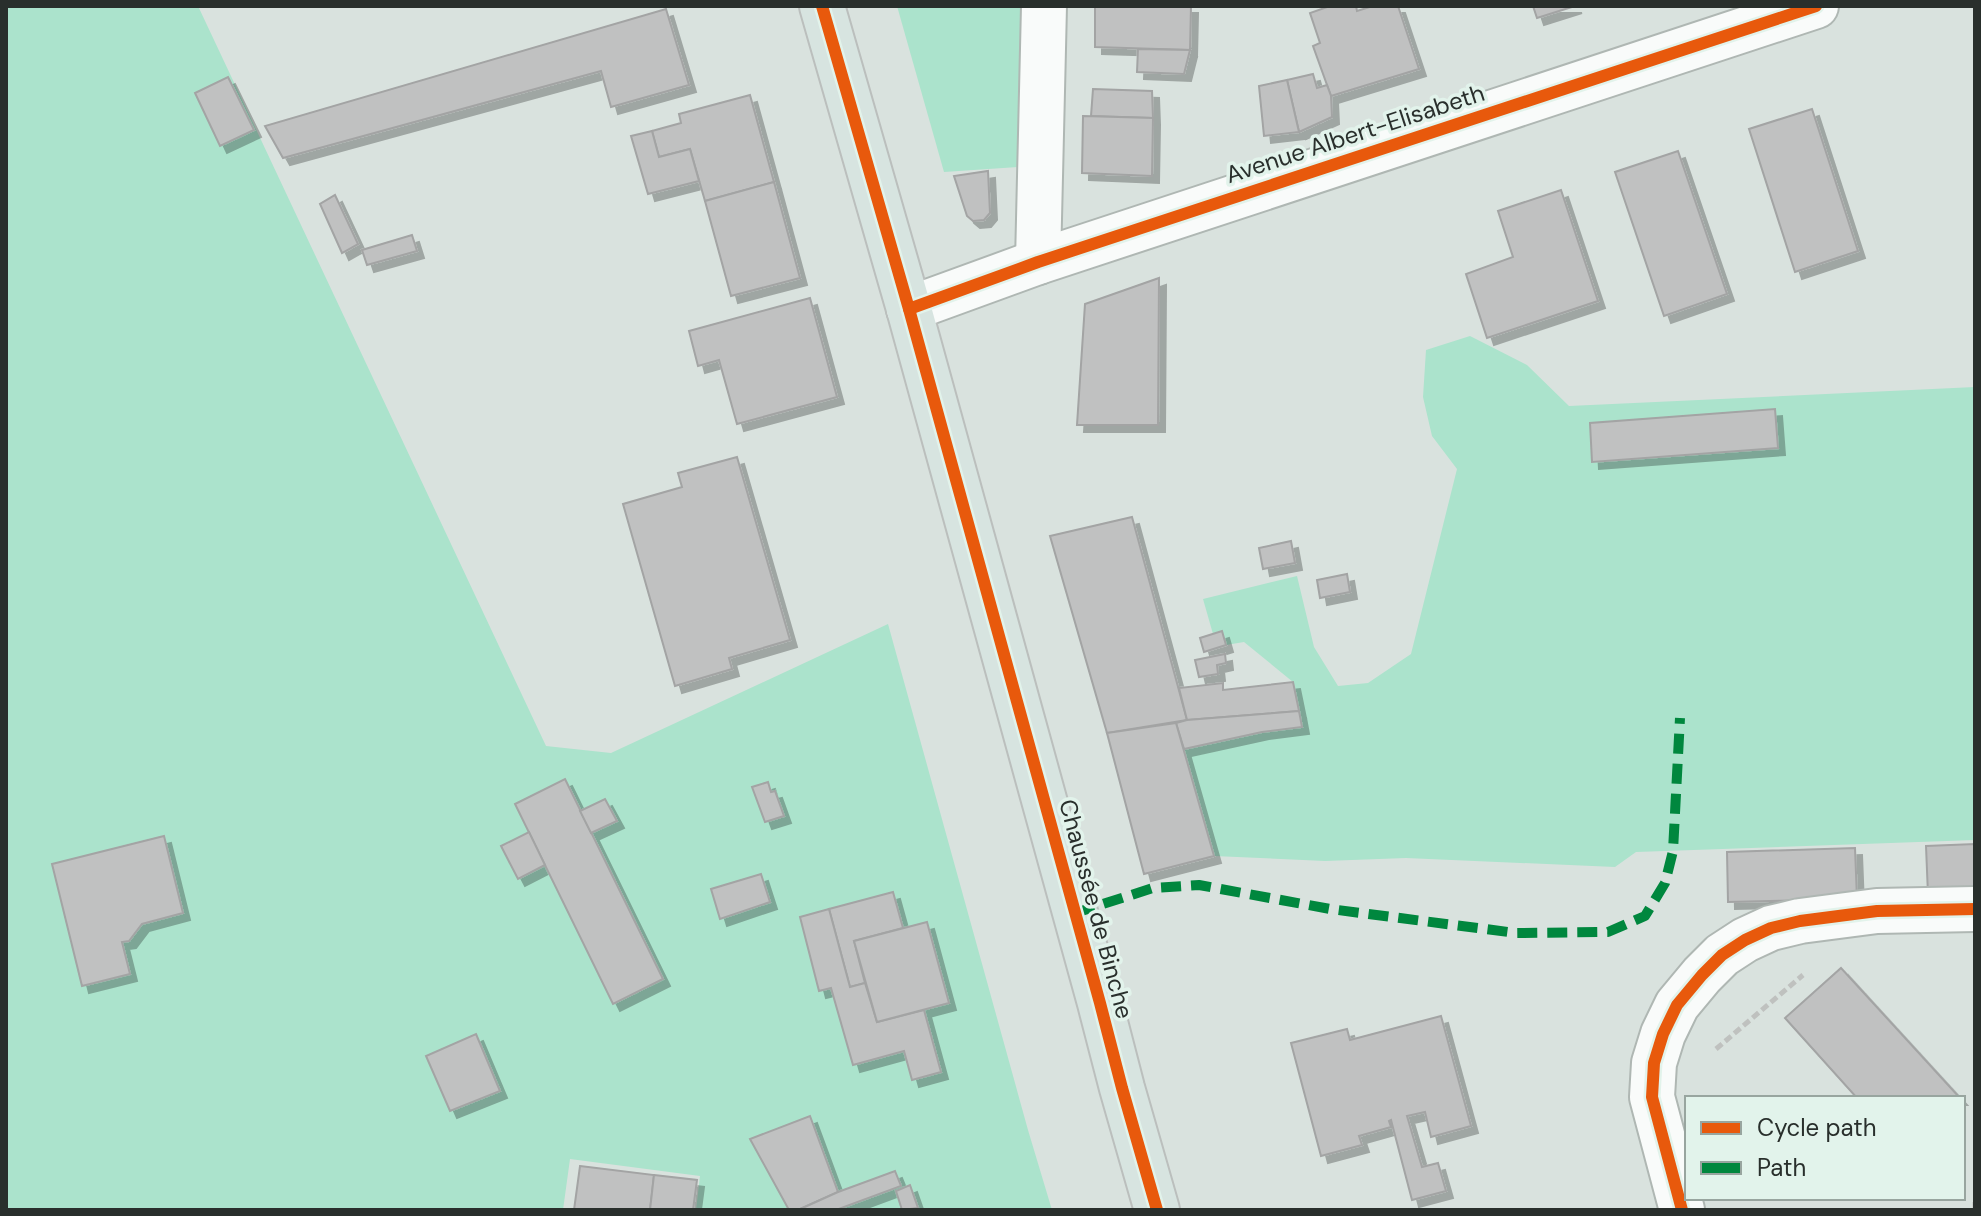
<svg xmlns="http://www.w3.org/2000/svg" width="1981" height="1216" font-family="'DM Sans',sans-serif">
<style>
.green{fill:#abe3cc}
.building{fill:#c0c1c1;stroke:#a3a4a4;stroke-width:2;filter:url(#shadow)}
.lines{fill:none;stroke-linecap:round;stroke-linejoin:round}
.street-casing{stroke:#afb7b3;stroke-width:48}
.primary-casing{stroke:#bbbfbd;stroke-width:48}
.path{stroke:#bfc1bf;stroke-width:5;stroke-dasharray:8 4;stroke-linecap:butt}
.street{stroke:#f9fbfa;stroke-width:44}
.primary{stroke:#d7e4e0;stroke-width:44}
.quiet{stroke:#00873e;stroke-width:10;stroke-dasharray:20 10;stroke-linecap:butt}
.cycleway-casing{stroke:#e2f3eb;stroke-width:17}
.cycleway{stroke:#e8590c;stroke-width:12}
.labels{text-anchor:middle;stroke-width:7;stroke-linejoin:round;paint-order:stroke}
.street-label{font-size:24px;fill:#292f2c;stroke:#e2f3eb}
</style>
<defs>
<filter id="shadow"><feDropShadow dx="7" dy="7" stdDeviation="0" flood-color="#0004"/></filter>
</defs>
<rect width="100%" height="100%" fill="#d9e2de"/>
<g class="green">
<path d="M6 6H198L546 746 611 753 888 624 1028 1130 1052 1210H696L700 1176 570 1159 563 1210H6Z"/>
<path d="M897 6H1035L1031 166 944 172Z"/>
<path d="M1470 336 1527 365 1569 406 1975 387V840L1636 852 1615 867 1406 858 1325 861 1214 856 1184 749 1262 732 1302 727 1293 682 1244 642 1226 645 1222 631 1213 634 1203 599 1297 576 1314 647 1338 686 1368 683 1411 654 1457 469 1432 436 1423 397 1426 350Z"/>
</g>
<g class="building">
<path d="M1095 6H1191L1190 50 1095 47Z"/>
<path d="M1330 6H1356L1357 11 1373 6H1398L1419 69 1331 96 1313 46 1320 43 1310 13Z"/>
<path d="M1533 6H1575L1537 18Z"/>
<path d="M666 9 689 85 611 107 601 71 283 158 265 126Z"/>
<path d="M1138 49 1190 50 1184 74 1137 72Z"/>
<path d="M1313 74 1317 88 1327 85 1331 96 1332 117 1299 132 1287 80Z"/>
<path d="M228 77 254 130 220 146 195 93Z"/>
<path d="M1287 80 1299 132 1264 136 1259 86Z"/>
<path d="M1093 89 1152 91 1153 118 1091 116Z"/>
<path d="M750 95 774 182 705 201 690 149 659 157 652 131 681 123 679 114Z"/>
<path d="M1812 109 1858 251 1795 272 1749 129Z"/>
<path d="M1083 116 1153 118 1152 176 1082 173Z"/>
<path d="M652 131 659 157 690 149 699 181 648 194 631 136Z"/>
<path d="M1678 151 1727 294 1664 316 1615 172Z"/>
<path d="M988 171 990 213 984 220 973 221 967 216 954 176Z"/>
<path d="M774 182 800 278 731 296 705 201Z"/>
<path d="M1561 190 1598 301 1487 338 1466 274 1513 257 1498 211Z"/>
<path d="M335 195 358 244 342 253 320 204Z"/>
<path d="M412 235 417 251 367 265 362 250Z"/>
<path d="M1159 278 1158 425H1077L1085 304Z"/>
<path d="M810 298 837 397 737 424 719 360 698 366 689 331Z"/>
<path d="M1775 409 1778 448 1592 462 1590 423Z"/>
<path d="M737 457 790 640 729 658 732 669 675 686 623 504 682 487 678 473Z"/>
<path d="M1132 517 1187 720 1107 733 1050 536Z"/>
<path d="M1291 541 1295 563 1263 569 1259 548Z"/>
<path d="M1347 574 1350 592 1320 598 1317 580Z"/>
<path d="M1222 631 1226 645 1204 652 1200 638Z"/>
<path d="M1225 654 1226 663 1217 665 1218 674 1199 677 1195 660Z"/>
<path d="M1293 682 1299 711 1187 720 1179 688 1223 683V690Z"/>
<path d="M1299 711 1302 727 1262 732 1184 749 1176 723 1187 720Z"/>
<path d="M1176 723 1214 856 1144 874 1107 733Z"/>
<path d="M565 779 663 979 613 1004 515 804Z"/>
<path d="M768 782 771 792 775 791 784 816 765 822 752 787Z"/>
<path d="M605 799 617 821 591 833 580 811Z"/>
<path d="M529 832 545 865 518 879 501 846Z"/>
<path d="M164 836 183 913 142 924 129 941 122 942 130 974 82 986 52 864Z"/>
<path d="M1975 844V894L1928 895 1926 846Z"/>
<path d="M1855 848 1857 899 1728 902 1727 852Z"/>
<path d="M761 874 770 902 720 919 711 889Z"/>
<path d="M893 892 903 928 854 941 865 983 850 987 829 909Z"/>
<path d="M829 909 850 987 865 983 877 1022 924 1010 941 1072 912 1080 904 1051 853 1065 831 988 819 991 800 917Z"/>
<path d="M927 922 949 1003 877 1022 854 941Z"/>
<path d="M1841 968 1960 1098H1857L1785 1018Z"/>
<path d="M1441 1016 1471 1126 1431 1137 1425 1112 1407 1116 1422 1167 1438 1163 1446 1191 1412 1200 1391 1120 1389 1121 1391 1127 1359 1136 1362 1145 1321 1156 1291 1043 1347 1029 1350 1040Z"/>
<path d="M476 1034 500 1091 450 1111 426 1056Z"/>
<path d="M810 1116 838 1192 798 1210H789L750 1139Z"/>
<path d="M580 1166 654 1175 650 1210H574Z"/>
<path d="M895 1171 901 1186 836 1210H798L838 1192Z"/>
<path d="M654 1175 697 1180 693 1210H650Z"/>
<path d="M910 1185 918 1208 902 1210 896 1191Z"/>
</g>
<g class="lines">
<g class="street-casing">
<g id="street">
<path d="M1038 262 1044 6"/>
<path d="M909 309 1038 262 1816 6"/>
<path d="M1682 1210 1652 1097 1654 1063 1663 1034 1677 1005 1702 975 1722 955 1745 940 1771 928 1800 921 1877 911 1975 909"/>
</g>
</g>
<g class="primary-casing">
<path id="primary" d="M822 6 909 309 1100 1003 1122 1088 1157 1210"/>
</g>
<g class="path">
<path d="M1716 1049 1803 975"/>
<path d="M1975 1210V1198"/>
</g>
<use href="#street" class="street"/>
<use href="#primary" class="primary"/>
<path class="quiet" d="M1075 913 1153 888 1199 885 1330 909 1516 933 1608 932 1645 916 1665 883 1673 851 1680 718"/>
<g class="cycleway-casing">
<g id="cycleway">
<path d="M822 6 909 309 1100 1003 1122 1088 1157 1210"/>
<path d="M909 309 1038 262 1816 6"/>
<path d="M1682 1210 1652 1097 1654 1063 1663 1034 1677 1005 1702 975 1722 955 1745 940 1771 928 1800 921 1877 911 1975 909"/>
</g>
</g>
<use href="#cycleway" class="cycleway"/>
</g>
<g class="labels">
<g class="street-label">
<text transform="translate(1355 134) rotate(-18)" y="8">Avenue Albert-Elisabeth</text>
<text transform="translate(1096 909) rotate(75)" y="8">Chaussée de Binche</text>
</g>
</g>
<rect width="1981" height="1216" fill="none" stroke="#292f2c" stroke-width="16"/>
<rect x="1685" y="1096" width="280" height="104" fill="#e2f3eb" stroke="#98a59f" stroke-width="2"/>
<rect x="1701" y="1122" width="40" height="12" fill="#e8590c" stroke="#98a59f" stroke-width="2"/>
<text x="1757" y="1136" font-size="24" fill="#292f2c">Cycle path</text>
<rect x="1701" y="1162" width="40" height="12" fill="#00873e" stroke="#98a59f" stroke-width="2"/>
<text x="1757" y="1176" font-size="24" fill="#292f2c">Path</text>
</svg>
